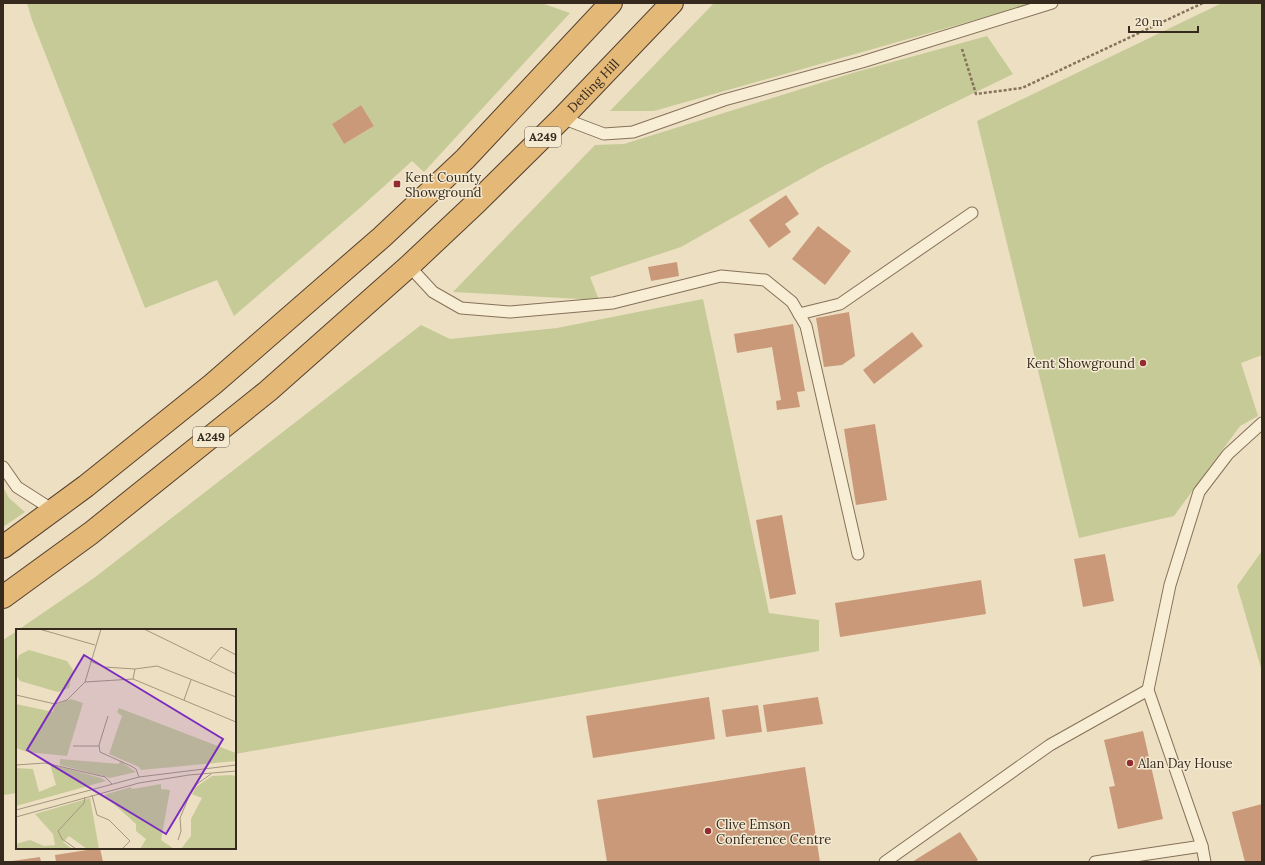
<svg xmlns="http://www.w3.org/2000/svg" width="1265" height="865" font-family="Lora,serif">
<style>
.green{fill:#c5ca97;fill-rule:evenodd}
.building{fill:#ca9979}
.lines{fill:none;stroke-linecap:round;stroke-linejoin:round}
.service-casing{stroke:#86715a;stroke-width:13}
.trunk-casing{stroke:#543f2e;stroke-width:24}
.path{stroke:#86715a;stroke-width:2.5;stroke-dasharray:3 2;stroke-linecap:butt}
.service{stroke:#f8edd5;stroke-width:11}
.trunk{stroke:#e4b978;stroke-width:22}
.poi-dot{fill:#932c2e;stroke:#f4ead2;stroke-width:1.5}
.labels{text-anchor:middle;stroke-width:3;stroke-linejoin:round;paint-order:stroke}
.shield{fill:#f4ead2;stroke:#6f6354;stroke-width:1}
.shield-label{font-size:12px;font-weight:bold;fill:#36291e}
.street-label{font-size:13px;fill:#36291e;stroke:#f4ead2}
.poi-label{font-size:13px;fill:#36291e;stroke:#f4ead2;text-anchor:start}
.inset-road{fill:none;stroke:#a49680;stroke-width:1}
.view{fill:#7b2cbf;fill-opacity:0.15;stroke:#7b2cbf;stroke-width:2}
.inset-edge{fill:none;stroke:#36291e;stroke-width:2}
</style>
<rect width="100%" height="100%" fill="#eddfc2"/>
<g class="green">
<path d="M27 3H541L570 13 424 172 412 161 361 207 234 316 217 280 145 308 32 20ZM361 105 374 126 344 144 332 124Z"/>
<path d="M714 3H1035L654 111H610Z"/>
<path d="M1222 3H1262V355L1241 363 1258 416 1240 426 1174 516 1079 538 977 121Z"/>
<path d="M987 36 1013 74 824 166 681 247 590 277 599 300 453 292 595 145 624 144 856 72Z"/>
<path d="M703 299 769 613 819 620V651L235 754V630H18L94 578 421 325 450 339 557 328Z"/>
<path d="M3 487 9 498 25 512 3 527Z"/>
<path d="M1262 551V671L1237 586Z"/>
<path d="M17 631V793L3 795V640Z"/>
</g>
<g class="building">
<path d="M361 105 374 126 344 144 332 124Z"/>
<path d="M786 195 799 214 785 224 791 232 769 248 749 220Z"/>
<path d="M818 226 851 251 825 285 792 259Z"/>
<path d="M677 262 679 276 651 281 648 267Z"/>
<path d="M849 312 855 356 842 365 824 367 816 318Z"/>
<path d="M793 324 805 391 797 392 800 407 777 410 776 401 781 400 772 347 737 353 734 334Z"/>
<path d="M912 332 923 346 874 384 863 370Z"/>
<path d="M875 424 887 500 856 505 844 429Z"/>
<path d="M782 515 796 594 770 599 756 520Z"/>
<path d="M1105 554 1114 601 1083 607 1074 559Z"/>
<path d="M981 580 986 614 840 637 835 603Z"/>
<path d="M709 697 715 739 593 758 586 716Z"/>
<path d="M818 697 823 724 767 732 763 705Z"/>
<path d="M758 705 762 732 726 737 722 710Z"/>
<path d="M1143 731 1163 819 1118 829 1109 787 1115 786 1104 740Z"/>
<path d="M805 767 820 862H607L597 800Z"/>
<path d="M1262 804V862H1245L1232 812Z"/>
<path d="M960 832 978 860 975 862H912Z"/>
<path d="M100 848 103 862H56L55 855Z"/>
<path d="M40 857 41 862H12V861Z"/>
</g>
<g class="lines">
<g class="service-casing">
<g id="service">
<path d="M562 118 604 134 633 132 724 100 862 62 1052 3"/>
<path d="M409 266 433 292 461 308 510 312 613 303 721 276 765 280 792 302 806 326 858 554"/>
<path d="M799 314 840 304 972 213"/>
<path d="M3 467 17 487 53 510"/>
<path d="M885 862 1050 745 1148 690"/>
<path d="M1095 862 1202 846"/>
<path d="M1205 862 1202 846 1148 690 1170 585 1199 492 1228 454 1262 423"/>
</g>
</g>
<g class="trunk-casing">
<g id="trunk">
<path d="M3 547 86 486 213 384 382 237 465 159 611 3"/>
<path id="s1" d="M3 597 91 533 268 391 409 266 477 202 562 118 672 3"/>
</g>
</g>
<path class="path" d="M962 49 976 94 1022 88 1203 3"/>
<use href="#service" class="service"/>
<use href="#trunk" class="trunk"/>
</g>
<g class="poi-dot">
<rect x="393" y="180" width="8" height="8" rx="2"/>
<circle cx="1143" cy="363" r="4"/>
<circle cx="1130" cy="763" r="4"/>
<circle cx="708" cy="831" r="4"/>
</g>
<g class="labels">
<g class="shield">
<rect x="525" y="127" width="36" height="20" rx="3"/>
<rect x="193" y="427" width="36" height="20" rx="3"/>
</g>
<g class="shield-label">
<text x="543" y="141">A249</text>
<text x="211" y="441">A249</text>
</g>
<g class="street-label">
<text dy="5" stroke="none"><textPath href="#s1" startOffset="782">Detling Hill</textPath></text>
</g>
<g class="poi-label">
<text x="405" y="182">Kent County<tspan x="405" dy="15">Showground</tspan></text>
<text x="1135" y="368" text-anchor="end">Kent Showground</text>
<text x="1138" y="768">Alan Day House</text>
<text x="716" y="829">Clive Emson<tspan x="716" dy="15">Conference Centre</tspan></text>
</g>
</g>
<g transform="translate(16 629)">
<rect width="220" height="220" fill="#eddfc2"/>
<path d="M13 21 51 32 57 41 53 59 42 63 4 52 0 46V36L3 26ZM55 70 67 74 51 127 11 123 0 119V75L37 83 39 76ZM103 79 220 124V132L125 141 123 138 93 125 106 87 101 83ZM44 130 103 135 104 132 120 143 94 149 44 136ZM34 135 85 149 90 152 0 177V139L17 140 23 163 40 156ZM215 146 220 147V220H165L175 207V190L186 169 176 165 180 158 196 147ZM145 155V160L154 161 145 211 158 220H124L130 210 120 202V195L88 166 115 158 116 160ZM74 169 83 220H71L53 207 47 213 56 220H0V215L14 211 28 217 39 216 37 205 19 185Z" fill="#c5ca97"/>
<path class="inset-road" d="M23 0 79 16M128 0 220 45M194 31 205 18 220 26M74 32 88 38 119 40M117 50 119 40 141 37 220 68M69 53 117 50 220 93M0 66 39 75 51 71 69 53 85 0M168 71 175 51M92 87 83 116 84 123 115 137 120 140 123 148M57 117H83M0 136 29 134 89 148 96 155M76 166 81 186 93 191 114 212 106 220M0 181 123 148 220 136M0 188 123 154 173 146 220 142M162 211 165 202 164 189 174 165 181 155 195 145M60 220 46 210 42 202 68 174 69 168"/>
<path class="view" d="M68 26 207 110 150 205 11 121Z"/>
<rect width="220" height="220" class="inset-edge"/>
</g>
<rect width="1265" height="865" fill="none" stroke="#36291e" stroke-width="8"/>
<path d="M1129 26v6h69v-6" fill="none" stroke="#36291e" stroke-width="2"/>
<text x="1135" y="26" font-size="12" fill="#36291e" stroke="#f4ead2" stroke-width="3" paint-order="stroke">20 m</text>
</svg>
